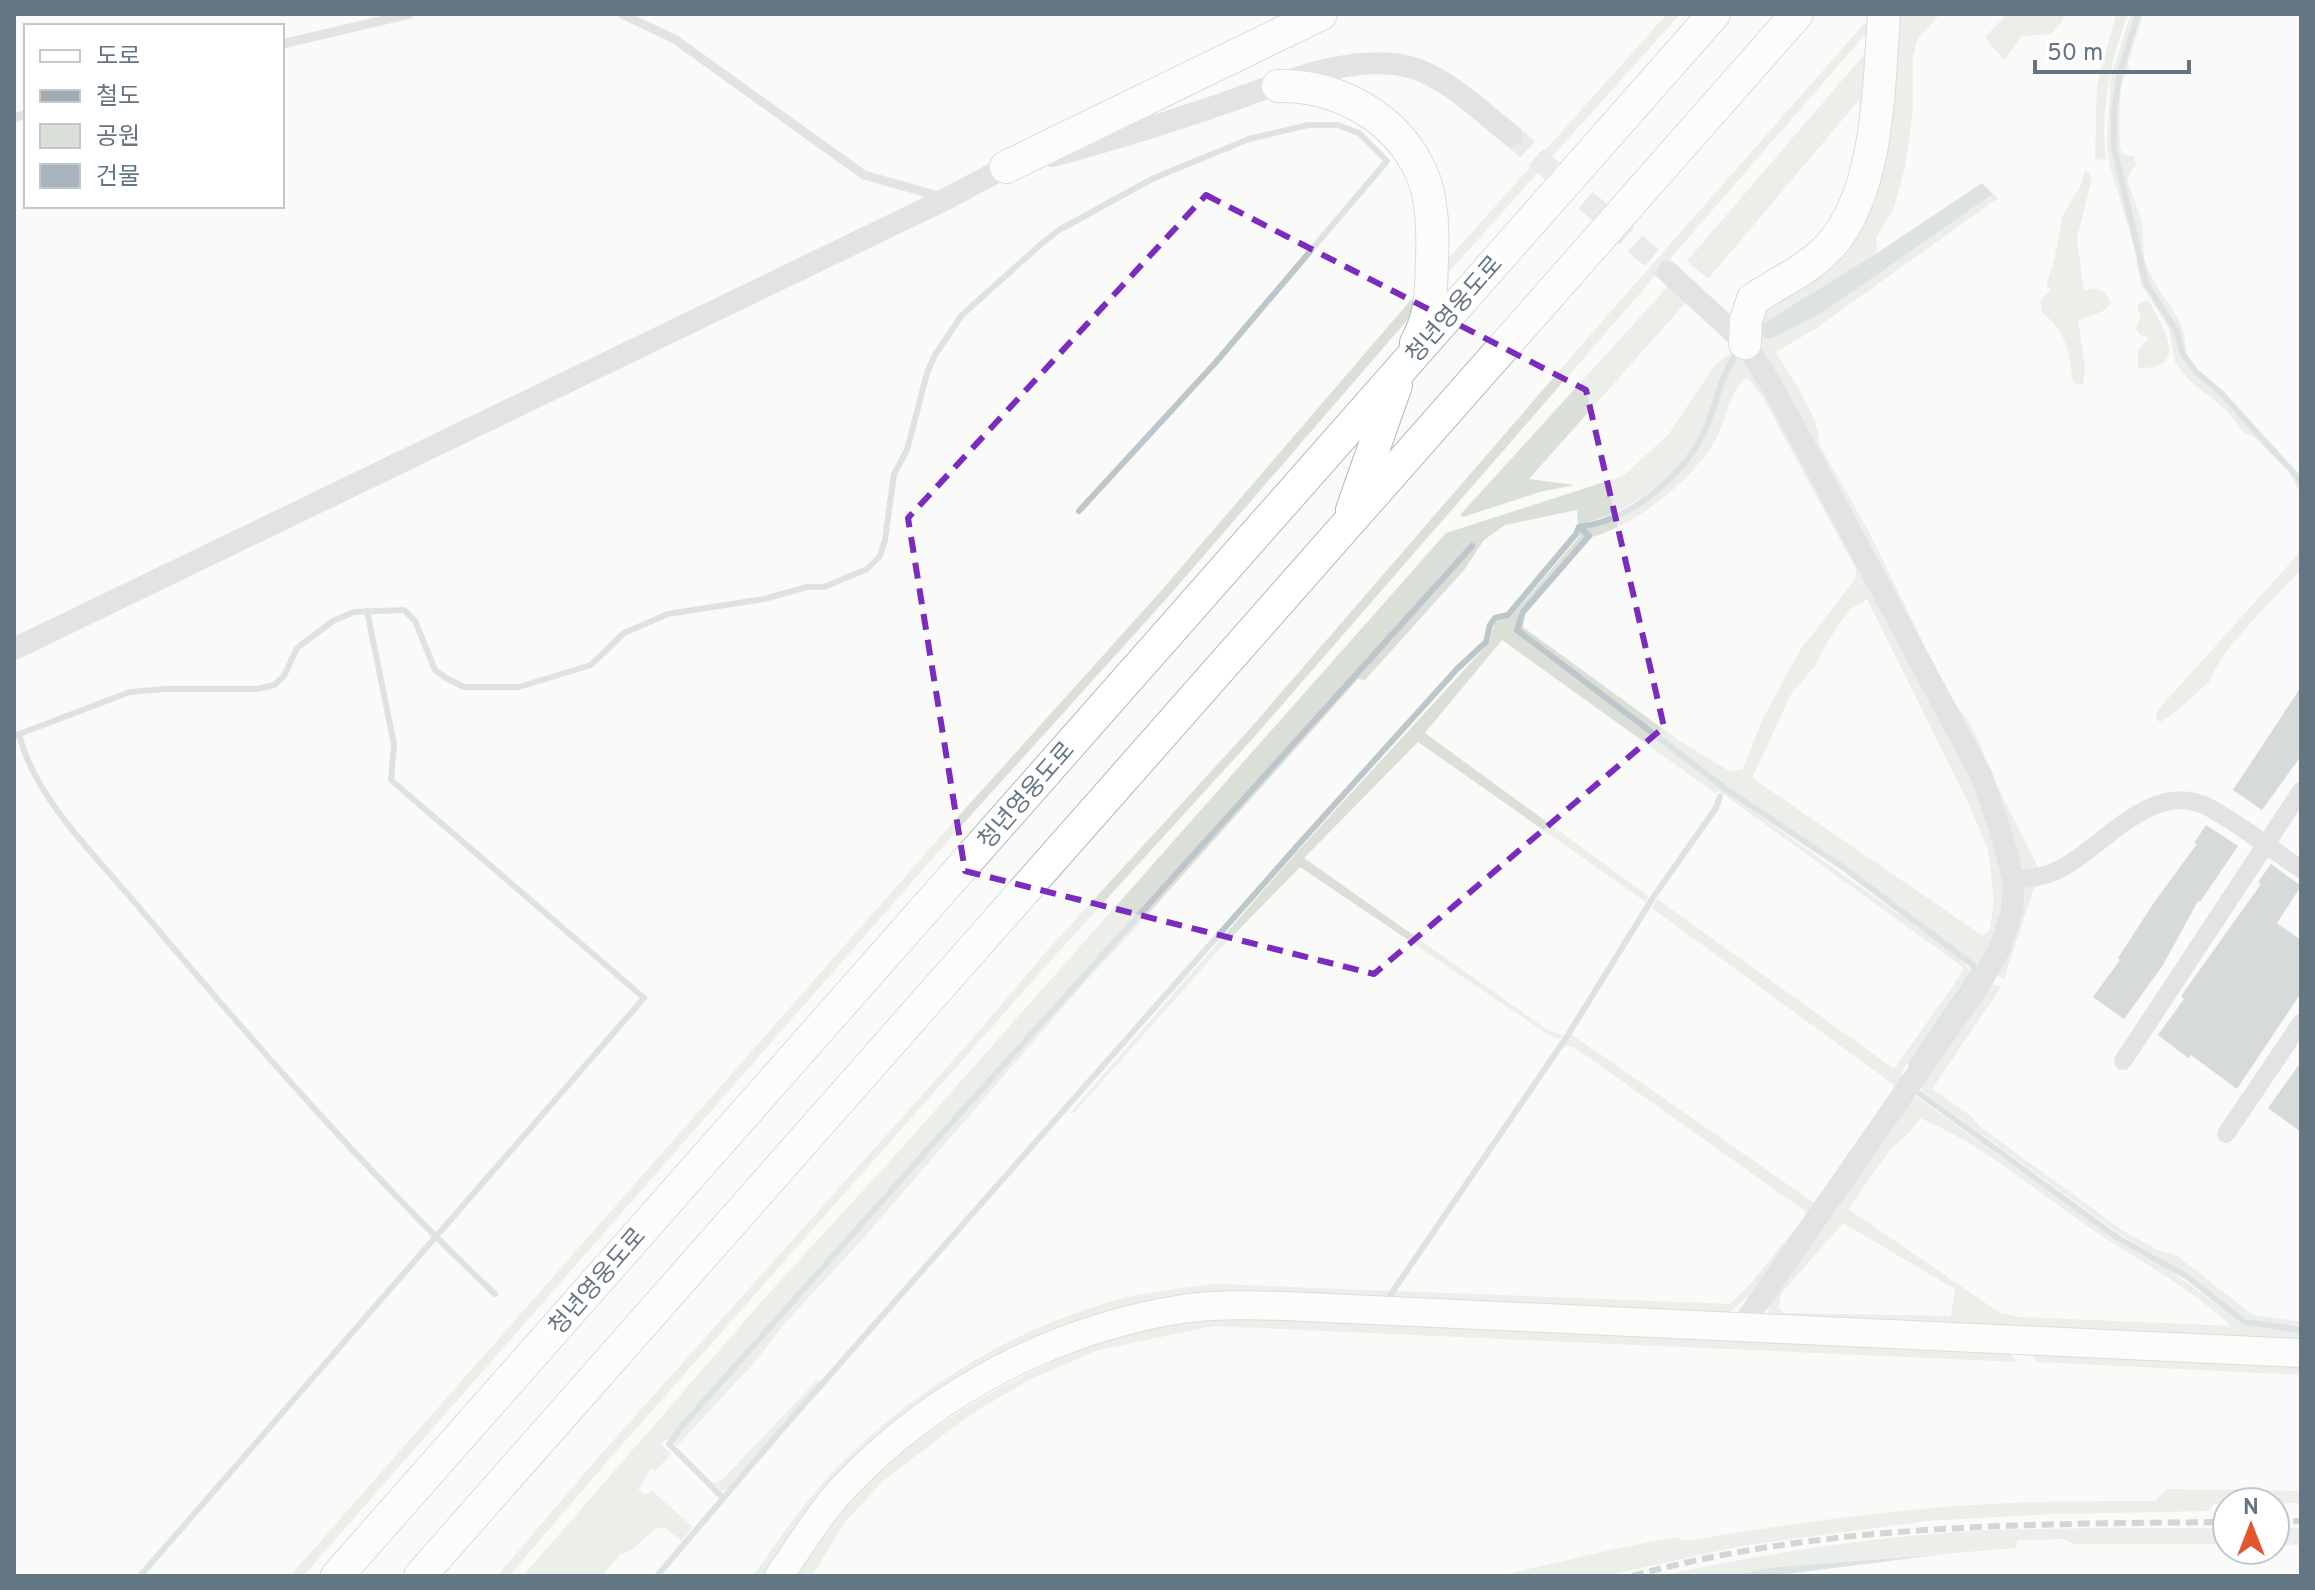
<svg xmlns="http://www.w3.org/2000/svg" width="2315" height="1590" font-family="Overpass,'Noto Sans KR',sans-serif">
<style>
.green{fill:#dadfd7;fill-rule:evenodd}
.water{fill:#bbc7cb}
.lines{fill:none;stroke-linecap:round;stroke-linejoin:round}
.stream{stroke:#bbc7cb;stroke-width:6}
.building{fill:#aab3b9}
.tertiary-tunnel{stroke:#d5d9db;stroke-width:22;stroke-dasharray:22 11;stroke-linecap:butt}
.primary-casing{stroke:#b5babe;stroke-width:30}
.motorway-casing{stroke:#b4b9bd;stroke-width:34}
.service{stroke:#c3c8cc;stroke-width:9}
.minor{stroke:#c3c8cc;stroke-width:18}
.tertiary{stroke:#c3c8cc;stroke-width:22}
.primary{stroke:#fff;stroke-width:28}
.motorway{stroke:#fff;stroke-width:32}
.rail{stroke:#a2aab0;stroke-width:6;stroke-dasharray:12 6;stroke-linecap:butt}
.marked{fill:none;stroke:#7b2cbf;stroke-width:6;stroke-dasharray:16 10;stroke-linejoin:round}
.labels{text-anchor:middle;stroke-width:8;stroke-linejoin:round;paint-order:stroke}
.street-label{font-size:24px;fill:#657683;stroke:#fff}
</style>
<rect width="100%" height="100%" fill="#fafaf8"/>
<g class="green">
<path d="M1667 14H1680L1438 284 1441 267Z"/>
<path d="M1896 14H1940L1917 40 1913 56V111L1905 166 1894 208 1876 237 1877 253 1756 328 1822 313 1993 194 1998 198 1815 329 1776 352C1788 374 1822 420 1819 444L1869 532 1948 694 1972 726 1997 786 2039 869 2085 849 2049 872 2024 871 1995 792 1752 335 1756 312 1823 263Z"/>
<path d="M2007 14H2064L2061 23 2051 34 2022 36 2004 60 1985 37Z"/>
<path d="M2116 14H2128C2110 61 2100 110 2106 160L2095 159 2097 86Z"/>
<path d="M2131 14H2135L2116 74 2111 110 2112 147 2144 284 2176 333 2181 354 2195 373 2220 394 2300 482 2301 505 2299 491 2288 470 2256 439 2244 432 2227 411 2187 378 2175 362 2169 328 2141 284 2133 243 2110 166 2107 145 2111 76Z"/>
<path d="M2139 14H2143L2128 62 2129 69C2116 80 2120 129 2120 147L2122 154 2134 157 2136 164 2128 176V182C2131 196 2140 210 2142 224 2144 237 2142 248 2145 261 2156 297 2187 314 2186 352L2180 331 2148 282 2115 147V110L2120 75Z"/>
<path d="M1864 24 1869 25V30L1255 736 1052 959 610 1458 509 1576H497L603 1452 975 1036 1045 953 1248 731 1599 325Z"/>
<path d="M1875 42 1862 158 1859 100 1708 279 1687 261Z"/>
<path d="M2085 169 2092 177 2077 239 2083 285 2085 291 2093 288 2105 292 2111 302 2105 310 2078 321 2085 368 2083 385 2073 383C2069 351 2068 334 2042 312L2041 299 2051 290 2046 286 2054 261 2063 215 2081 185Z"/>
<path d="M1671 283 1687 301 1529 479 1574 485 1540 492 1463 517 1460 515Z"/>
<path d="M1421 288 1415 311 1168 597 954 834 303 1576H290L948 828 1161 591Z"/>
<path d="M2148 299C2160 324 2194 369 2138 368V350L2149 338 2139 334 2136 329 2141 314 2138 312V305Z"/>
<path d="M1738 348C1720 372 1716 399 1704 426 1682 476 1630 513 1578 525L1577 510 1505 525 1484 540 1464 570 1365 680 1358 679 1131 933 1084 983 860 1242 786 1322 753 1364 677 1446 667 1439 661 1444 671 1454 655 1471 651 1469 638 1489 645 1495 652 1491 693 1527 681 1541 665 1527 655 1529 630 1551 620 1554 602 1576H523L771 1291 901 1149 1446 533 1623 476 1668 435 1715 365Z"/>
<path d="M1743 350 1974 783 2004 864 2003 918 1976 973 1977 968 1972 961 1879 891 1721 782 1519 629 1525 613 1523 627 1681 742 1729 771 1743 769 1762 720 1801 649 1856 578V569L1762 396 1747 377C1729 391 1727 417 1717 437 1695 479 1634 527 1588 538L1590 535 1583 528C1630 521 1689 472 1708 428 1720 400 1722 373 1743 350ZM1867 599 1967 800 1988 849 1994 900 1990 930 1983 936 1752 778 1791 694 1815 666 1819 656 1839 624 1852 608Z"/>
<path d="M1581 531 1586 536 1522 611 1515 631 1719 787 1961 958 1971 972 1902 1071 1905 1082 1754 1292 1727 1314 1231 1294 987 1366 767 1576H753C782 1535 811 1492 848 1457 920 1386 1015 1329 1113 1301 1146 1292 1181 1288 1215 1284L1730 1304 1752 1282 1808 1213 1574 1047 1563 1046 1571 1034 1814 1203 1894 1089V1085L1652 908 1657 899 1894 1069 1962 973 1963 967 1719 791 1715 793 1502 640 1425 733 1648 896 1646 902 1418 742 1304 858 1549 1031 1563 1035 1559 1039 1546 1033 1300 867 1217 952 1074 1113H1070L1296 853 1489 643 1495 622 1511 617 1579 537Z"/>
<path d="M2301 551V570C2279 593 2218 652 2210 681L2173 714 2160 722 2156 719 2157 711Z"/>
<path d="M2036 882 2004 979 1995 974 2025 885Z"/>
<path d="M1990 984 2001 987 1932 1089 1970 1115 1979 1126 2122 1230 2157 1250 2176 1255 2253 1315 2301 1322V1327L2259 1323 2245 1318 2186 1273 2121 1235 1922 1091 1920 1083Z"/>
<path d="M1914 1095 2117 1240 2168 1269 2245 1325 2301 1332V1343L1774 1316 1768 1313 1769 1304ZM1920 1118C1982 1144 2035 1190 2090 1228 2137 1260 2189 1286 2231 1326L2019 1317 2000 1313 1848 1209 1891 1148 1907 1135ZM1843 1223 1955 1289 1951 1316 1784 1313 1779 1309 1780 1297 1784 1290Z"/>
<path d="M1291 1318 2007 1351 2018 1362 1214 1326 1098 1350 1029 1380 998 1398 964 1419 883 1481 845 1522 812 1576H795C815 1547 835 1514 861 1489 915 1436 979 1396 1048 1364 1075 1351 1104 1338 1133 1331 1186 1320 1238 1319 1291 1318Z"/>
<path d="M2030 1352 2301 1364V1375L2038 1362Z"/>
<path d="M817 1380 822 1381 729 1488 721 1491 713 1483 722 1480Z"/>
<path d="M2167 1489 2301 1491V1503L2214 1504 2208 1511 2053 1514 1927 1521 1741 1546 1605 1576H1500L1619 1548 1676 1537 1684 1541C1775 1526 1867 1513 1958 1506 2024 1501 2089 1501 2155 1501Z"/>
<path d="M2119 1528H2227V1544H2075L2063 1539 2017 1540 2016 1548 1777 1567 1731 1576H1662C1760 1554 1859 1539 1959 1532 2012 1528 2066 1529 2119 1528Z"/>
<path d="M2275 1528H2301V1545L2275 1544Z"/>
</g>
<g class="water">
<path d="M1982 183 1993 194 1822 313 1772 338H1765L1756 328 1877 253Z"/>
<path d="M1945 1554 1771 1576H1731L1777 1567Z"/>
</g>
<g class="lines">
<g class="stream">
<path d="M2138 14 2119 75 2114 110V148L2146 283 2177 332 2183 354 2196 372 2221 393 2301 481"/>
<path d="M1579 527 1589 536 1523 612 1517 630 1726 789 1844 868 1973 965 1974 972 1911 1064"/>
<path d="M19 734C35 800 99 859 142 911 253 1042 370 1176 495 1294"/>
<path d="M14 736 130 692 165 689H257L274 685 284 676 297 648 333 621 354 612 404 610 415 621 435 670 446 678 464 687H519L591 665 624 633 668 614 764 599 807 587H824L867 569 880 556 885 540 894 474 907 450 927 373 935 355 962 315 1040 245 1059 230 1154 178 1249 139 1308 125H1338L1359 133 1387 161 1216 362 1079 511"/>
<path d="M1920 1094 2118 1238 2186 1276 2245 1322 2301 1330"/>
<path d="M1391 1294 1566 1038 1654 896 1716 808 1720 796"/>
<path d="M723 1498 669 1444 682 1426 954 1120 1472 546"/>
<path d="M140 1576 644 998 391 780 394 744 367 611"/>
<path d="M657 1576 784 1427 1298 845 1457 669 1486 642 1490 625 1495 618 1508 615 1576 534 1579 527C1630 521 1685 475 1706 428 1717 403 1719 378 1736 355"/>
</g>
</g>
<g class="building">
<path d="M2301 687V756L2262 810 2233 790Z"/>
<path d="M2206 825 2238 846 2200 902 2198 901 2163 965 2124 1019 2093 997 2120 960 2118 958 2155 901 2197 844 2194 843Z"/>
<path d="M2271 864 2301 886 2277 923 2301 940V993L2237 1089 2191 1055 2188 1058 2158 1035 2184 999 2181 996 2261 884 2258 882Z"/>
<path d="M2301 1062V1132L2268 1108Z"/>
</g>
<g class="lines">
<path class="tertiary-tunnel" d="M1511 135 1668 272"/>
<g class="primary-casing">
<path id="primary" d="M779 1576C801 1545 821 1510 848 1483 936 1391 1056 1329 1182 1309 1216 1304 1250 1305 1285 1306L2301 1353"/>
</g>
<g class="motorway-casing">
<g id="motorway">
<path d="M1278 86C1338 85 1397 117 1422 174 1433 199 1433 232 1432 259 1431 291 1432 314 1416 343"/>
<path d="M1006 167 1321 14"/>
<path d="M1745 343 1746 320 1753 299C1778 283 1809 269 1830 246 1879 192 1879 84 1884 14"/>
<path d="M1352 510 1396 385"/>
<path d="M337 1576 1714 14"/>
<path d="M420 1576 1797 14"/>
</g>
</g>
<g class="service">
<path d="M622 14 676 40 864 175 942 197"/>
<path d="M282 44 410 14"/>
<path d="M14 118 26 114"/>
</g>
<g class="minor">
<path d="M2014 880C2026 878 2040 878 2051 873 2100 854 2149 777 2208 807 2240 824 2271 849 2301 869"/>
<path d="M2123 1061 2301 791"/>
<path d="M2226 1134 2301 1023"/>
</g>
<g class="tertiary">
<path d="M1052 156C1105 142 1157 126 1210 108 1269 89 1347 51 1410 67 1448 78 1480 111 1511 135"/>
<path d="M1668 272 1745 343 1776 393 1982 777 2000 830 2014 880 2012 912 2000 948 1979 985 1741 1327"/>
<path d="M14 649 946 199 1006 167 1018 164"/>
</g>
<use href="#primary" class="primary"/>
<use href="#motorway" class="motorway"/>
<g class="rail">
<path d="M2275 1522 2301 1521"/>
<path d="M1632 1576C1826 1523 2028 1524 2227 1522"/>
</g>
</g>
<path d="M0 0H2315V1590H0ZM1206 195 1586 390 1664 727 1374 974 965 871 908 518Z" fill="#fafaf8" fill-opacity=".55" fill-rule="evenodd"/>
<path class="marked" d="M1206 195 1586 390 1664 727 1374 974 965 871 908 518Z"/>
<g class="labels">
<g class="street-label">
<text transform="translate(1454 309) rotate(-49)" y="8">청년영웅도로</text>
<text transform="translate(1026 795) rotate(-49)" y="8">청년영웅도로</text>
<text transform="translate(597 1281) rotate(-49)" y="8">청년영웅도로</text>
</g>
</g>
<rect width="2315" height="1590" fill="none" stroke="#657683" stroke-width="32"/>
<rect x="24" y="24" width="260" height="184" fill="#ffffff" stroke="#c1c8cd" stroke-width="2"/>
<rect x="40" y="50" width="40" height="12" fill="#ffffff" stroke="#c1c8cd" stroke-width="2"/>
<text x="96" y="64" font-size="24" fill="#657683">도로</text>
<rect x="40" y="90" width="40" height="12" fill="#a2aab0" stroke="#c1c8cd" stroke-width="2"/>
<text x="96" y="104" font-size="24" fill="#657683">철도</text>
<rect x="40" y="124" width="40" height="24" fill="#dadfd7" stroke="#c1c8cd" stroke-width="2"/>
<text x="96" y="144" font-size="24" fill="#657683">공원</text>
<rect x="40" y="164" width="40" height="24" fill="#aab3b9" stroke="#c1c8cd" stroke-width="2"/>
<text x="96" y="184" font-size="24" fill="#657683">건물</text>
<g transform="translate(2251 1526)"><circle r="38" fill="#ffffff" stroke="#c1c8cd" stroke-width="2"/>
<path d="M0-6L14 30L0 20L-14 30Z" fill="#e4572e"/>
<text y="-12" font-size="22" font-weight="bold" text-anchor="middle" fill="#657683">N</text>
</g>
<path d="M2035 60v12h154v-12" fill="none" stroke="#657683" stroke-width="4"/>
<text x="2047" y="60" font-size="24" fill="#657683" stroke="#ffffff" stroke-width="6" paint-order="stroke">50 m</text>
</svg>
